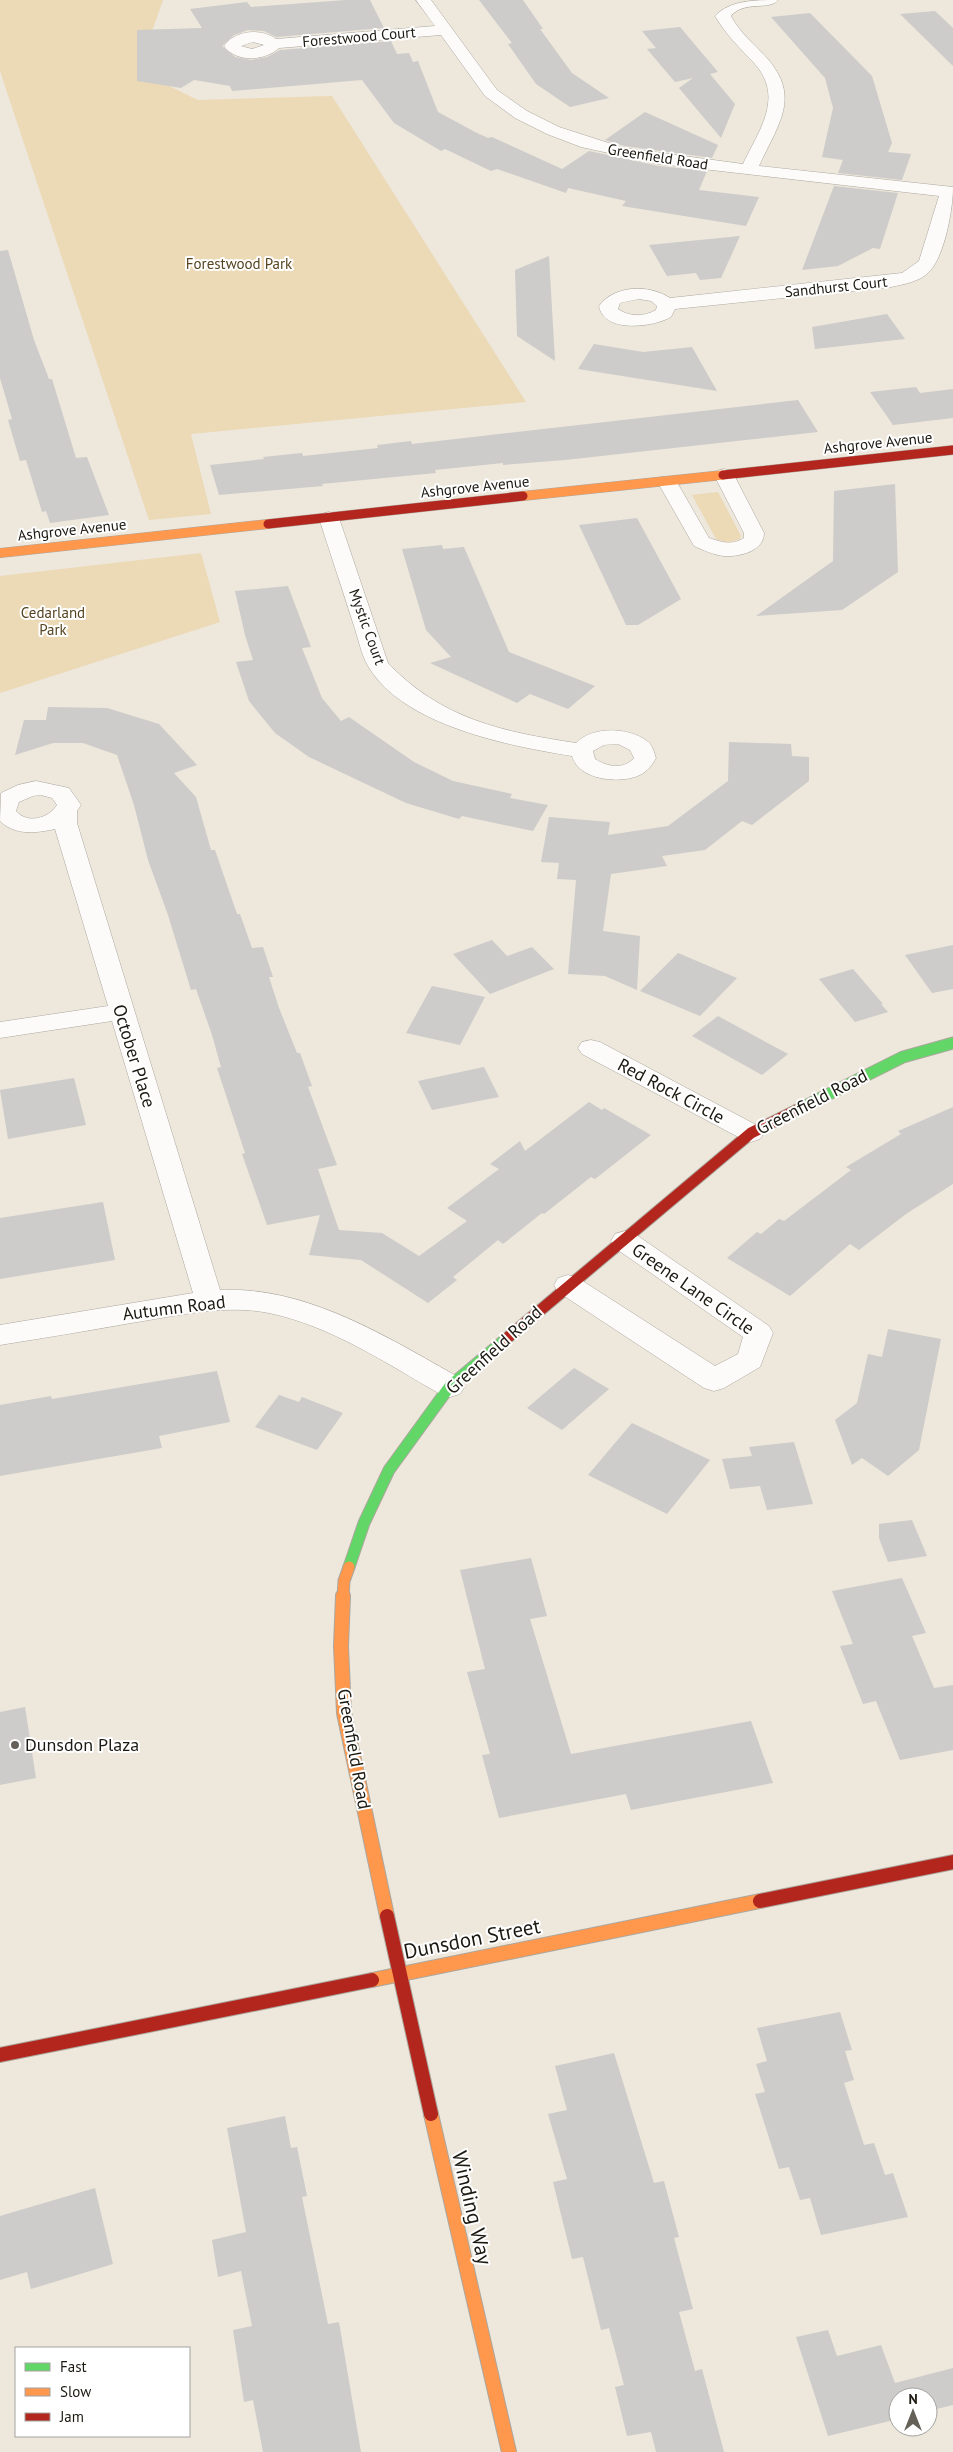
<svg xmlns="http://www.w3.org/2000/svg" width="953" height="2452" font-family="'PT Sans',sans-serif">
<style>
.green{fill:#ecd9b5}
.building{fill:#cdccca}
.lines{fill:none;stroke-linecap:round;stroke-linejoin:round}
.street-casing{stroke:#aca79e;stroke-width:1}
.fast-casing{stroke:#aca79e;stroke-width:13}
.slow-far2-casing{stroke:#aca79e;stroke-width:10}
.slow-far1-casing{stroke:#aca79e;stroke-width:13}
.slow-casing{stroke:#aca79e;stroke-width:16}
.jam-far2-casing{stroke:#aca79e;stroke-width:10}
.jam-far1-casing{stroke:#aca79e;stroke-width:13}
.jam-casing{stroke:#aca79e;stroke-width:16}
.street{fill:#fcfbfa;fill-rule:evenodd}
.fast{stroke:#63d668;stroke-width:11}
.slow-far2{stroke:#ff974d;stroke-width:9}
.slow-far1{stroke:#ff974d;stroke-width:11}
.slow{stroke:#ff974d;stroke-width:14}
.jam-far2{stroke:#b3261e;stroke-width:9}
.jam-far1{stroke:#b3261e;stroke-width:11}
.jam{stroke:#b3261e;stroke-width:14}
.poi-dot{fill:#656158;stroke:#fff;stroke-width:2}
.labels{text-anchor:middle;stroke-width:4;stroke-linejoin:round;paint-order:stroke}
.far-street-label{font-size:15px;fill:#1c1911;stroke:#fff}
.far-park-label{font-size:15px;fill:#564420;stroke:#fff}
.street-label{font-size:18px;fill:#1c1911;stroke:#fff}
.poi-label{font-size:18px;fill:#1c1911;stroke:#fff;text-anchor:start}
.near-street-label{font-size:21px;fill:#1c1911;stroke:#fff}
</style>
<rect width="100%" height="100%" fill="#ede7dc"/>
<g class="green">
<path d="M0 0H163L138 71 198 100 332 96 526 402 191 434 211 514 149 520 0 71Z"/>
<path d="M718 492 741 536 740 539 728 543 716 539 692 495Z"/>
<path d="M201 553 220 622 0 693V576Z"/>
</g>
<g class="building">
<path d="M346 0H370L384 28 276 37 264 31 248 30 234 35 222 46 235 57 251 60 267 57 280 50 391 41 397 54 409 53 413 62 418 61 438 112 475 132 488 138 492 137 562 169 589 151 659 166 707 171 699 190 759 197 746 226 622 206 626 201 568 188 566 193 497 169 491 171 445 149 441 151 394 123 362 80 232 91 230 86 194 80 181 88 137 81V30L202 28 190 9 247 2 251 7Z"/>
<path d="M479 0H523L543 29H540L572 73 609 98 570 107 536 84 508 44 512 43Z"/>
<path d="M935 11 953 28V66L900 14Z"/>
<path d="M810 13 872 76 892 143 888 152 911 154 902 180 838 173 843 160 822 157 833 108 825 78 771 17Z"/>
<path d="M680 27 718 72 710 74 735 104 721 138 679 88 693 78 675 82 647 49 656 48 642 31Z"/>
<path d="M645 112 718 145 712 158 624 146 605 140Z"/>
<path d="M834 186 898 193 880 249 873 248 838 266 802 270Z"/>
<path d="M740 236 721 278 700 280 696 273 667 276 649 245Z"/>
<path d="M8 250 34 340 49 379H52L76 458 87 457 109 515 50 523 46 511 42 512 26 460 20 461 8 420 12 419 0 378V251Z"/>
<path d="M549 256 555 361 517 336 515 270Z"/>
<path d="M887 314 905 339 815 349 812 327Z"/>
<path d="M594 344 643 352 692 347 717 391 578 369Z"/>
<path d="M916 387 920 393 953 389V418L893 425 870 392Z"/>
<path d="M798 400 818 432 565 460 503 465V463L435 470 436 473 322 484 323 486 219 495 210 465 264 459 263 457 302 453 303 456 378 448 377 445 411 441 412 444Z"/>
<path d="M895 484 898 572 842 610 756 616 833 561 834 491Z"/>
<path d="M637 518 681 599 638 625H626L579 525Z"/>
<path d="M442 545 443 549 464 547 509 652 595 686 568 709 530 694 517 703 430 663 451 657 426 630 402 549Z"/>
<path d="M288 586 311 647 302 648 322 698 341 721 349 717 414 762 453 781 512 794 510 798 548 805 533 831 462 816 459 819 406 803 309 757 275 733 249 701 236 662 253 660 245 635 235 591Z"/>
<path d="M48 707 107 708 159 724 197 765 174 773 196 797 211 850H215L237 914H240L252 948 263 947 273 977H269L279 1008 297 1053H300L312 1086 308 1087 337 1165 318 1169 339 1230 382 1233 419 1256 467 1221 447 1208 499 1169 490 1164 520 1141 525 1151 589 1102 602 1110 604 1108 651 1135 595 1179 591 1177 544 1214 542 1213 503 1244 498 1240 453 1277 457 1280 428 1303 361 1260 309 1255 320 1215 267 1225 242 1154 245 1153 217 1068 221 1067 212 1035 196 989 191 990 168 915 148 860 134 805 117 755 83 743H53L15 755 24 720H46Z"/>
<path d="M729 742 791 744 792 756 809 757V781L752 825 742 821 705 850 662 856 667 866 611 874 603 931 640 936 637 990 605 976 568 974 576 880 557 879 559 863 541 862 549 817 610 822 608 835 668 826 728 781Z"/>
<path d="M492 940 507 956 532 947 554 969 490 994 453 954Z"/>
<path d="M953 945V989L932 993 905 955Z"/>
<path d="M678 953 737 978 700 1016 640 991Z"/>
<path d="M853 969 883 1004H881L888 1012 855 1022 819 979Z"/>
<path d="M432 986 485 997 460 1045 406 1033Z"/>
<path d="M718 1016 788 1054 762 1075 692 1036Z"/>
<path d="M484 1067 499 1097 432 1110 418 1081Z"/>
<path d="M74 1078 86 1125 8 1139 0 1090Z"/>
<path d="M953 1107V1184L906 1214 859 1250 850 1244 790 1296 727 1258 757 1232 761 1234 779 1219 784 1221 851 1170 846 1167 901 1134 898 1131Z"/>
<path d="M103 1202 115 1260 0 1279V1218Z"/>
<path d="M888 1329 941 1339 919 1450 888 1476 862 1458 852 1465 835 1420 857 1403 868 1354 882 1357Z"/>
<path d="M574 1368 609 1389 562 1430 527 1408Z"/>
<path d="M217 1371 230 1422 159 1436 162 1448 0 1476V1405L51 1396 52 1399Z"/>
<path d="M279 1395 299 1402 302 1397 343 1413 317 1450 255 1427Z"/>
<path d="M632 1423 710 1460 667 1514 588 1475Z"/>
<path d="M794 1442 813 1504 767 1510 760 1486 730 1489 722 1459 752 1456 749 1447Z"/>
<path d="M912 1520 927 1556 888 1562 879 1538V1524Z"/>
<path d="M531 1558 547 1616 530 1619 571 1754 751 1721 773 1783 631 1810 626 1794 499 1818 482 1755 490 1754 467 1672 485 1669 460 1570Z"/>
<path d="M902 1578 926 1633 912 1636 934 1688 953 1685V1750L900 1760 876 1701 863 1704 840 1646 853 1644 832 1591Z"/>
<path d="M25 1707 36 1778 0 1785V1712Z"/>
<path d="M840 2012 852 2050 845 2051 854 2080 844 2083 864 2145 874 2143 885 2175 893 2173 908 2217 821 2235 810 2198 800 2200 789 2167 779 2169 755 2094 765 2092 756 2064 767 2061 757 2028Z"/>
<path d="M614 2053 654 2183 664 2181 679 2237 674 2238 693 2309 679 2312 695 2371 702 2369 724 2452H656L651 2432 627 2436 615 2387 624 2385 609 2328 601 2330 583 2257 572 2259 553 2182 567 2179 548 2114 567 2110 555 2066Z"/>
<path d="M285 2116 291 2148 297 2147 307 2196 302 2197 328 2324 339 2322 361 2452H263L253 2400 244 2402 233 2330 252 2326 241 2271 218 2277 212 2240 246 2232 227 2128Z"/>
<path d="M95 2188 113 2264 31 2289 27 2272 0 2280V2216Z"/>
<path d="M828 2330 837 2356 881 2345 895 2383 953 2368V2405L928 2411V2397H898V2419L828 2436 796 2337Z"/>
</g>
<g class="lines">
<g class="street-casing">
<g id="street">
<path d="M416 0H431L497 90 527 111 559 127 624 148 743 164C759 130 785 97 754 63 740 48 726 35 715 16 730 0 755 0 778 0 770 11 744 0 731 16 740 33 753 43 766 57 802 97 778 124 759 166L953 187C953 209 945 254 930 271 920 282 904 284 891 287L675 309 671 317C654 327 604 334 599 306 614 285 649 284 670 298L902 273 919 261 939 196 659 164 581 147 547 134 515 118 485 96 441 35 279 48C265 61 236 63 224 46 235 30 261 28 276 39L435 26ZM253 42 264 45 252 49 241 46ZM639 299 651 301 657 306 656 310C644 317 629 317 618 309L620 303Z"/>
<path d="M724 469 731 471 734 475 764 533C764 551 740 557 724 556 714 555 703 550 694 546L657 481 660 477H674L709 538C722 542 731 546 744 538V533L714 475 717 471Z"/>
<path d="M329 512 336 514 339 518 388 663C441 719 503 732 576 743 593 726 628 727 647 741 652 744 654 752 656 758 652 765 648 771 640 775 621 784 579 781 572 756 510 746 403 726 368 666 361 654 358 637 353 623 342 588 330 553 319 518L322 514ZM618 744 630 750 634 758C623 770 608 767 595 759L593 751 604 745Z"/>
<path d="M36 781 69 788 81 805 77 811V823L220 1290C307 1286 387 1337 460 1378L465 1386 460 1394 450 1397 440 1394C386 1363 331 1326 269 1313 224 1304 176 1316 131 1323 87 1331 43 1338 0 1345V1325L193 1293 112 1021 0 1038V1022L108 1006 55 829C37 833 15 836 0 821L1 793 18 785ZM41 795 52 798 57 805C48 819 27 824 16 811L19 802 33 796Z"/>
<path d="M591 1040 600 1042 760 1127 764 1133 760 1139 751 1142 742 1139 582 1054 578 1048 582 1042Z"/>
<path d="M625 1231 635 1234 769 1326 773 1333 760 1367 724 1388 714 1391 704 1388 558 1292 554 1285 558 1278 568 1275 578 1278 715 1366 738 1354 743 1337 615 1248 611 1241 615 1234Z"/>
</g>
</g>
<g class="fast-casing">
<g id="fast">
<path d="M797 1110 903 1057 953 1043"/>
<path d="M349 1567 364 1523 389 1470 450 1386 506 1339"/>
</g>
</g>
<g class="slow-far2-casing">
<g id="slow-far2">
<path d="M523 496 723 475"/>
<path d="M0 553 268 524"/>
</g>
</g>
<g class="slow-far1-casing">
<path id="slow-far1" d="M343 1597 344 1581 349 1567"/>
</g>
<g class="slow-casing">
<g id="slow">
<path d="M343 1596 341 1646 344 1713 387 1916"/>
<path d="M372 1980 760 1901"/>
<path d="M431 2114 509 2452"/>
</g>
</g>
<g class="jam-far2-casing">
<g id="jam-far2">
<path d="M723 475 953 450"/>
<path d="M268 524 523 496"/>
</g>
</g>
<g class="jam-far1-casing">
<path id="jam-far1" d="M506 1339 751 1133 797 1110"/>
</g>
<g class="jam-casing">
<g id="jam">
<path d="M760 1901 953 1862"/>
<path d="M387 1916 431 2114"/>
<path d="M0 2055 372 1980"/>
</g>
</g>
<use href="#street" class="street"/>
<use href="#fast" class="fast"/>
<use href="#slow-far2" class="slow-far2"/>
<use href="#slow-far1" class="slow-far1"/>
<use href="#slow" class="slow"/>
<use href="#jam-far2" class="jam-far2"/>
<use href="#jam-far1" class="jam-far1"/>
<use href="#jam" class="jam"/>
</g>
<circle class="poi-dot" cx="15" cy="1745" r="5"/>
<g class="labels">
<g class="far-street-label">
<text transform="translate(359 37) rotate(-5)" y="5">Forestwood Court</text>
<text transform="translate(658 157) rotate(9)" y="5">Greenfield Road</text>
<text transform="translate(836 287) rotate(-6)" y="5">Sandhurst Court</text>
<text transform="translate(878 443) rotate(-6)" y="5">Ashgrove Avenue</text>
<text transform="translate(475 487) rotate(-6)" y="5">Ashgrove Avenue</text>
<text transform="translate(72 530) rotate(-6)" y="5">Ashgrove Avenue</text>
<text transform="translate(367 627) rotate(70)" y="5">Mystic Court</text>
</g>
<g class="far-park-label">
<text x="239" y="269">Forestwood Park</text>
<text x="53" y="618">Cedarland<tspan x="53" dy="17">Park</tspan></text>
</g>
<g class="street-label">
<text transform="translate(134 1056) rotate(73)" y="6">October Place</text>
<text transform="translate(671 1091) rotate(28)" y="6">Red Rock Circle</text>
<text transform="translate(812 1102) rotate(-27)" y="6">Greenfield Road</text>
<text transform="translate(693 1289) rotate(35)" y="6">Greene Lane Circle</text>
<text transform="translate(174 1308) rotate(-7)" y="6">Autumn Road</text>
<text transform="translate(494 1350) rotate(-42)" y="6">Greenfield Road</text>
<text transform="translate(354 1749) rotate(80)" y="6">Greenfield Road</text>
</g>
<g class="poi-label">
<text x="25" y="1751">Dunsdon Plaza</text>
</g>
<g class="near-street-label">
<text transform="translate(472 1939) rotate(-11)" y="7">Dunsdon Street</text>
<text transform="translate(472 2208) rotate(77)" y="7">Winding Way</text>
</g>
</g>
<rect x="15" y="2347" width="175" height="90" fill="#ffffff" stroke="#a4a3a0"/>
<rect x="25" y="2363" width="25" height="8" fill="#63d668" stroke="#a4a3a0"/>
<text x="60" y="2372" font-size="15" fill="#1c1911">Fast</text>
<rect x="25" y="2388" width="25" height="8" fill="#ff974d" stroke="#a4a3a0"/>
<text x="60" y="2397" font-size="15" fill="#1c1911">Slow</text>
<rect x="25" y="2413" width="25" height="8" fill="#b3261e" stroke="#a4a3a0"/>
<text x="60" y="2422" font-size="15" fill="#1c1911">Jam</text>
<g transform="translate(913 2412)"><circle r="24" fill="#ffffff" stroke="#a4a3a0"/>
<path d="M0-4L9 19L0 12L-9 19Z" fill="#656158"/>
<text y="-8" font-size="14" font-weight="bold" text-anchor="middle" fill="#1c1911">N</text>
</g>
</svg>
